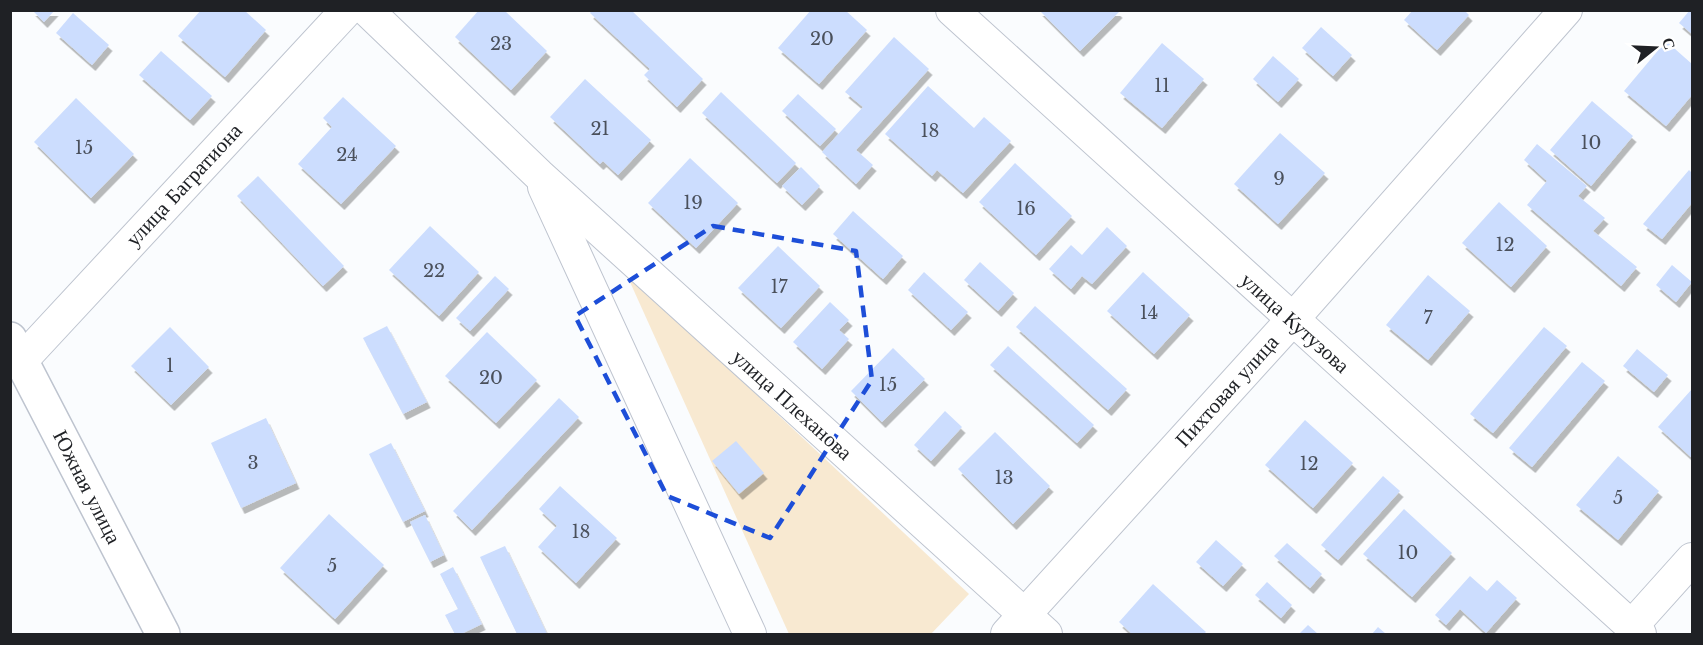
<svg xmlns="http://www.w3.org/2000/svg" width="1703" height="645" font-family="'Libre Baskerville',serif">
<style>
.green{fill:#f8e9d1}
.building{fill:#ccddfe;filter:url(#shadow)}
.lines{fill:none;stroke-linecap:round;stroke-linejoin:round}
.street-casing{stroke:#bec4cf;stroke-width:34}
.secondary-casing{stroke:#bec4cf;stroke-width:36}
.street{stroke:#fff;stroke-width:32}
.secondary{stroke:#fff;stroke-width:33}
.marked{fill:none;stroke:#1d4ed8;stroke-width:4.5;stroke-dasharray:12 8;stroke-linejoin:round}
.labels{text-anchor:middle;stroke-width:4.5;stroke-linejoin:round;paint-order:stroke}
.number-label{font-size:18px;fill:#4a505b}
.street-label{font-size:21px;fill:#1f2125;stroke:#fff}
</style>
<defs>
<filter id="shadow"><feDropShadow dx="3.5" dy="6" stdDeviation="0" flood-color="#0004"/></filter>
</defs>
<rect width="100%" height="100%" fill="#fafcfe"/>
<path class="green" d="M625 271 969 594 931 634H789Z"/>
<g class="building">
<path d="M32 10H55L44 22Z"/>
<path d="M201 10H244L266 30 225 77 178 36Z"/>
<path d="M479 10H504L547 51 511 90 455 37Z"/>
<path d="M592 10H631L703 79 677 107 644 75 650 69 590 13Z"/>
<path d="M811 10H845L867 30 819 84 778 48Z"/>
<path d="M1039 10H1117L1119 12 1080 51Z"/>
<path d="M1413 10H1464L1469 15 1437 50 1404 20Z"/>
<path d="M1690 10H1692V34L1679 23Z"/>
<path d="M73 13 109 45 92 65 56 33Z"/>
<path d="M1321 27 1352 55 1333 76 1302 48Z"/>
<path d="M894 37 929 69 856 150 873 165 856 184 822 152 863 107 845 92Z"/>
<path d="M1666 41 1692 64V95L1666 126 1624 91Z"/>
<path d="M1162 43 1204 79 1162 128 1120 93Z"/>
<path d="M161 51 212 96 190 120 139 75Z"/>
<path d="M1273 56 1299 79 1278 102 1253 79Z"/>
<path d="M585 79 651 140 618 175 603 161 600 164 550 117Z"/>
<path d="M928 86 974 128 984 117 1011 141 963 193 937 170 932 176 885 134Z"/>
<path d="M721 92 796 163 777 183 702 113Z"/>
<path d="M798 94 836 129 820 146 782 111Z"/>
<path d="M343 97 396 146 341 204 298 164 332 127 323 118Z"/>
<path d="M76 98 134 154 91 198 34 142Z"/>
<path d="M1592 101 1633 136 1591 186 1550 150Z"/>
<path d="M1280 133 1325 173 1278 224 1234 184Z"/>
<path d="M1537 144 1587 186 1578 196 1605 218 1593 231 1637 267 1621 286 1527 205 1547 181 1524 160Z"/>
<path d="M690 158 738 203 696 248 648 203Z"/>
<path d="M1015 163 1072 216 1036 255 979 202Z"/>
<path d="M801 167 820 186 802 205 782 186Z"/>
<path d="M1689 170 1692 173V203L1662 239 1643 224Z"/>
<path d="M258 176 344 266 323 286 237 196Z"/>
<path d="M1499 202 1547 246 1511 287 1462 243Z"/>
<path d="M853 211 903 256 883 279 833 234Z"/>
<path d="M430 226 479 272 439 316 389 270Z"/>
<path d="M1107 227 1127 246 1092 284 1082 276 1071 289 1049 269 1071 245 1082 255Z"/>
<path d="M778 246 820 286 781 328 738 288Z"/>
<path d="M980 262 1014 293 998 311 964 280Z"/>
<path d="M1672 265 1692 282 1676 302 1656 285Z"/>
<path d="M924 272 968 312 951 330 908 290Z"/>
<path d="M1143 272 1190 315 1154 354 1107 311Z"/>
<path d="M1428 275 1470 311 1428 360 1386 325Z"/>
<path d="M495 276 509 289 470 331 456 318Z"/>
<path d="M830 302 849 320 839 330 849 339 822 369 793 342Z"/>
<path d="M1035 306 1127 389 1108 410 1016 327Z"/>
<path d="M387 326 427 402 403 414 363 338Z"/>
<path d="M170 327 209 367 171 405 131 366Z"/>
<path d="M1544 327 1567 346 1493 433 1470 414Z"/>
<path d="M487 332 537 380 496 423 445 376Z"/>
<path d="M1008 346 1094 425 1077 443 990 365Z"/>
<path d="M893 348 925 379 882 422 851 391Z"/>
<path d="M1637 349 1668 375 1654 392 1623 366Z"/>
<path d="M1582 362 1605 381 1532 467 1509 448Z"/>
<path d="M1692 389V458L1658 427Z"/>
<path d="M559 398 579 417 472 530 453 511Z"/>
<path d="M945 411 962 427 931 461 914 445Z"/>
<path d="M266 418 296 483 241 508 211 443Z"/>
<path d="M1305 420 1353 463 1313 508 1265 465Z"/>
<path d="M995 432 1050 486 1013 524 958 469Z"/>
<path d="M736 441 764 473 739 494 712 461Z"/>
<path d="M391 443 425 511 403 522 369 454Z"/>
<path d="M1618 456 1659 491 1618 540 1576 505Z"/>
<path d="M1383 476 1400 491 1338 560 1321 545Z"/>
<path d="M560 486 617 538 576 583 538 547 557 526 539 509Z"/>
<path d="M1404 509 1452 553 1412 597 1363 554Z"/>
<path d="M329 514 384 565 335 619 280 568Z"/>
<path d="M425 515 444 555 430 562 410 522Z"/>
<path d="M1216 540 1243 564 1223 586 1196 562Z"/>
<path d="M1287 543 1322 574 1310 588 1274 556Z"/>
<path d="M505 546 547 634H517L480 557Z"/>
<path d="M453 567 482 624 461 634H455L445 615 458 609 440 574Z"/>
<path d="M1470 576 1487 591 1497 580 1517 598 1486 633 1460 609 1446 625 1435 615Z"/>
<path d="M1267 582 1292 605 1281 618 1255 595Z"/>
<path d="M1153 584 1206 632 1204 634H1132L1119 622Z"/>
<path d="M1308 625 1318 634H1299Z"/>
<path d="M1378 627 1386 634H1372Z"/>
</g>
<g class="lines">
<g class="street-casing">
<g id="street">
<path d="M367 10 539 175 1046 634"/>
<path d="M952 10 1640 634"/>
<path d="M544 187 750 634"/>
<path d="M22 360 347 10"/>
<path d="M1631 627 1692 559"/>
<path d="M1007 634 1292 320 1566 10"/>
</g>
</g>
<g class="secondary-casing">
<path id="secondary" d="M10 339 163 634"/>
</g>
<use href="#street" class="street"/>
<use href="#secondary" class="secondary"/>
</g>
<path class="marked" d="M713 226 856 251 872 380 770 538 667 496 575 316Z"/>
<g class="labels">
<g class="number-label">
<text x="822" y="45">20</text>
<text x="501" y="50">23</text>
<text x="1162" y="92">11</text>
<text x="600" y="135">21</text>
<text x="930" y="137">18</text>
<text x="1591" y="149">10</text>
<text x="84" y="154">15</text>
<text x="347" y="161">24</text>
<text x="1279" y="185">9</text>
<text x="693" y="209">19</text>
<text x="1026" y="215">16</text>
<text x="1505" y="251">12</text>
<text x="434" y="277">22</text>
<text x="779" y="293">17</text>
<text x="1149" y="319">14</text>
<text x="1428" y="324">7</text>
<text x="170" y="372">1</text>
<text x="491" y="384">20</text>
<text x="888" y="391">15</text>
<text x="253" y="469">3</text>
<text x="1309" y="470">12</text>
<text x="1004" y="484">13</text>
<text x="1618" y="504">5</text>
<text x="581" y="538">18</text>
<text x="1408" y="559">10</text>
<text x="332" y="572">5</text>
</g>
<g class="street-label">
<text transform="translate(184 185) rotate(-47)" y="7">улица Багратиона</text>
<text transform="translate(1295 323) rotate(42)" y="7">улица Кутузова</text>
<text transform="translate(1227 391) rotate(-48)" y="7">Пихтовая улица</text>
<text transform="translate(792 405) rotate(42)" y="7">улица Плеханова</text>
<text transform="translate(87 487) rotate(63)" y="7">Южная улица</text>
</g>
</g>
<rect width="1703" height="645" fill="none" stroke="#1f2125" stroke-width="24"/>
<g transform="translate(1655 48) rotate(72)" stroke="#ffffff" stroke-width="4.5" paint-order="stroke">
<path d="M0-4.5L10 22L0 15L-10 22Z" fill="#1f2125"/>
<text y="-9" font-size="16" font-weight="bold" text-anchor="middle" fill="#1f2125">С</text>
</g>
</svg>
